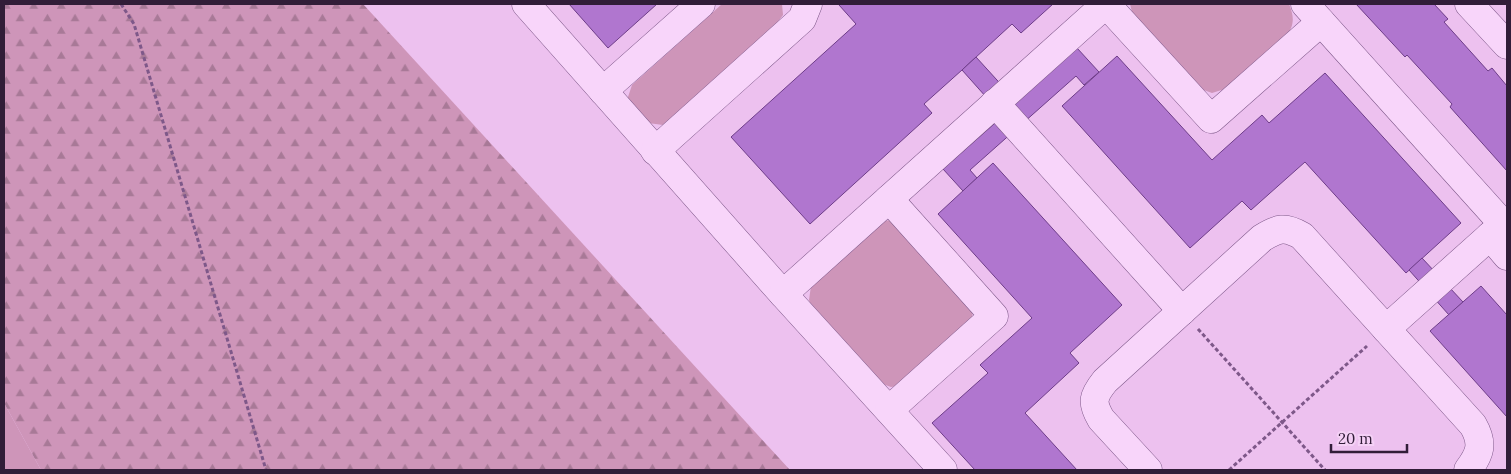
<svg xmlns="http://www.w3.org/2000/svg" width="1511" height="474" font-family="Lora,serif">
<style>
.green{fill:#ce95b9}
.forest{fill:url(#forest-firs)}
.building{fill:#b076cf;stroke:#6e3d89}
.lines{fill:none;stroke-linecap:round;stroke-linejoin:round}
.minor-casing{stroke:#7e5889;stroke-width:29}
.path{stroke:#7e5889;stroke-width:3;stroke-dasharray:4 2.5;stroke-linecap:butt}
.minor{stroke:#f8d5fa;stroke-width:28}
</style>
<defs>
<pattern id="forest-firs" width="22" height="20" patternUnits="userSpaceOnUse" patternTransform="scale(1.25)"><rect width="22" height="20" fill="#ce95b9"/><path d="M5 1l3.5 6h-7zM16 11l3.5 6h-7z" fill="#a87997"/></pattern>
</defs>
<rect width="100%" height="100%" fill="#edc1ef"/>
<g class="green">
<path d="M722 4H782L783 15 777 23 670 121 663 125 648 123 629 104 628 97 632 85Z"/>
<path d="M1130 4H1289C1294 16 1295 25 1286 36L1228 88 1212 93 1201 89 1132 12Z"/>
<path d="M891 220 973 311 972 318 898 386 891 387 880 383 811 307 809 300 811 286 884 221Z"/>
<path d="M4 403 41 470H4Z"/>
</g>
<path class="forest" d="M4 4H363L790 470H41L4 403Z"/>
<g class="building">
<path d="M569 4H657L608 48Z"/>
<path d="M841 4H1053L1021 33 1012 24 962 70 924 104 932 113 810 224 731 137 856 24 839 5Z"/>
<path d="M1356 4H1434L1448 19 1444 22 1488 71 1492 68 1507 86V171L1450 107 1452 104 1407 55 1405 57Z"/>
<path d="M1077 48 1099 72 1084 85 1076 76 970 170 977 178 963 191 943 169 1003 116 962 70 976 57 1017 102Z"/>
<path d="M1117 56 1212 160 1262 115 1269 123 1325 73 1461 223 1406 273 1305 162 1251 210 1242 201 1190 248 1062 106Z"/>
<path d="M993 163 1122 305 1070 353 1079 363 1025 413 1077 470H975L932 423 988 373 980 365 1032 318 938 214Z"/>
<path d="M1422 258 1463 302 1449 315 1409 270Z"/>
<path d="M1481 286 1507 315V417L1430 331Z"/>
</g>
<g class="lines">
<g class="minor-casing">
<g id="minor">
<path d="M526 4 783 294 943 470"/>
<path d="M1106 4 1211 119 1321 22"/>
<path d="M1305 4 1503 224 1490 236 1507 256"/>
<path d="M1469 4 1507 45"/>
<path d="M603 91 701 4"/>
<path d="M995 103 1182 311"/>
<path d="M655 151 802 19 808 4"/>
<path d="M783 294 1106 4"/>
<path d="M1386 329 1490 236"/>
<path d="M889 410 994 316 889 199"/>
<path d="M1148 470 1101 419C1091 402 1093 396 1105 381L1262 238C1278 228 1285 226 1302 236L1473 425C1484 444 1480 454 1468 470"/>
</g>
</g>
<g class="path">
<path d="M121 4 134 24 266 470"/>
<path d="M1198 329 1325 470"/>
<path d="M1229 470 1367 346"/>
</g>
<use href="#minor" class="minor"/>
</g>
<rect width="1511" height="474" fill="none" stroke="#311d38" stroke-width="10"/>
<path d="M1331 444v8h76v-8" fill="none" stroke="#311d38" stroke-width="2.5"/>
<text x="1338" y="444" font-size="15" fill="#311d38" stroke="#f5d1f6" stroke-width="4" paint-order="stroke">20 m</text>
</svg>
